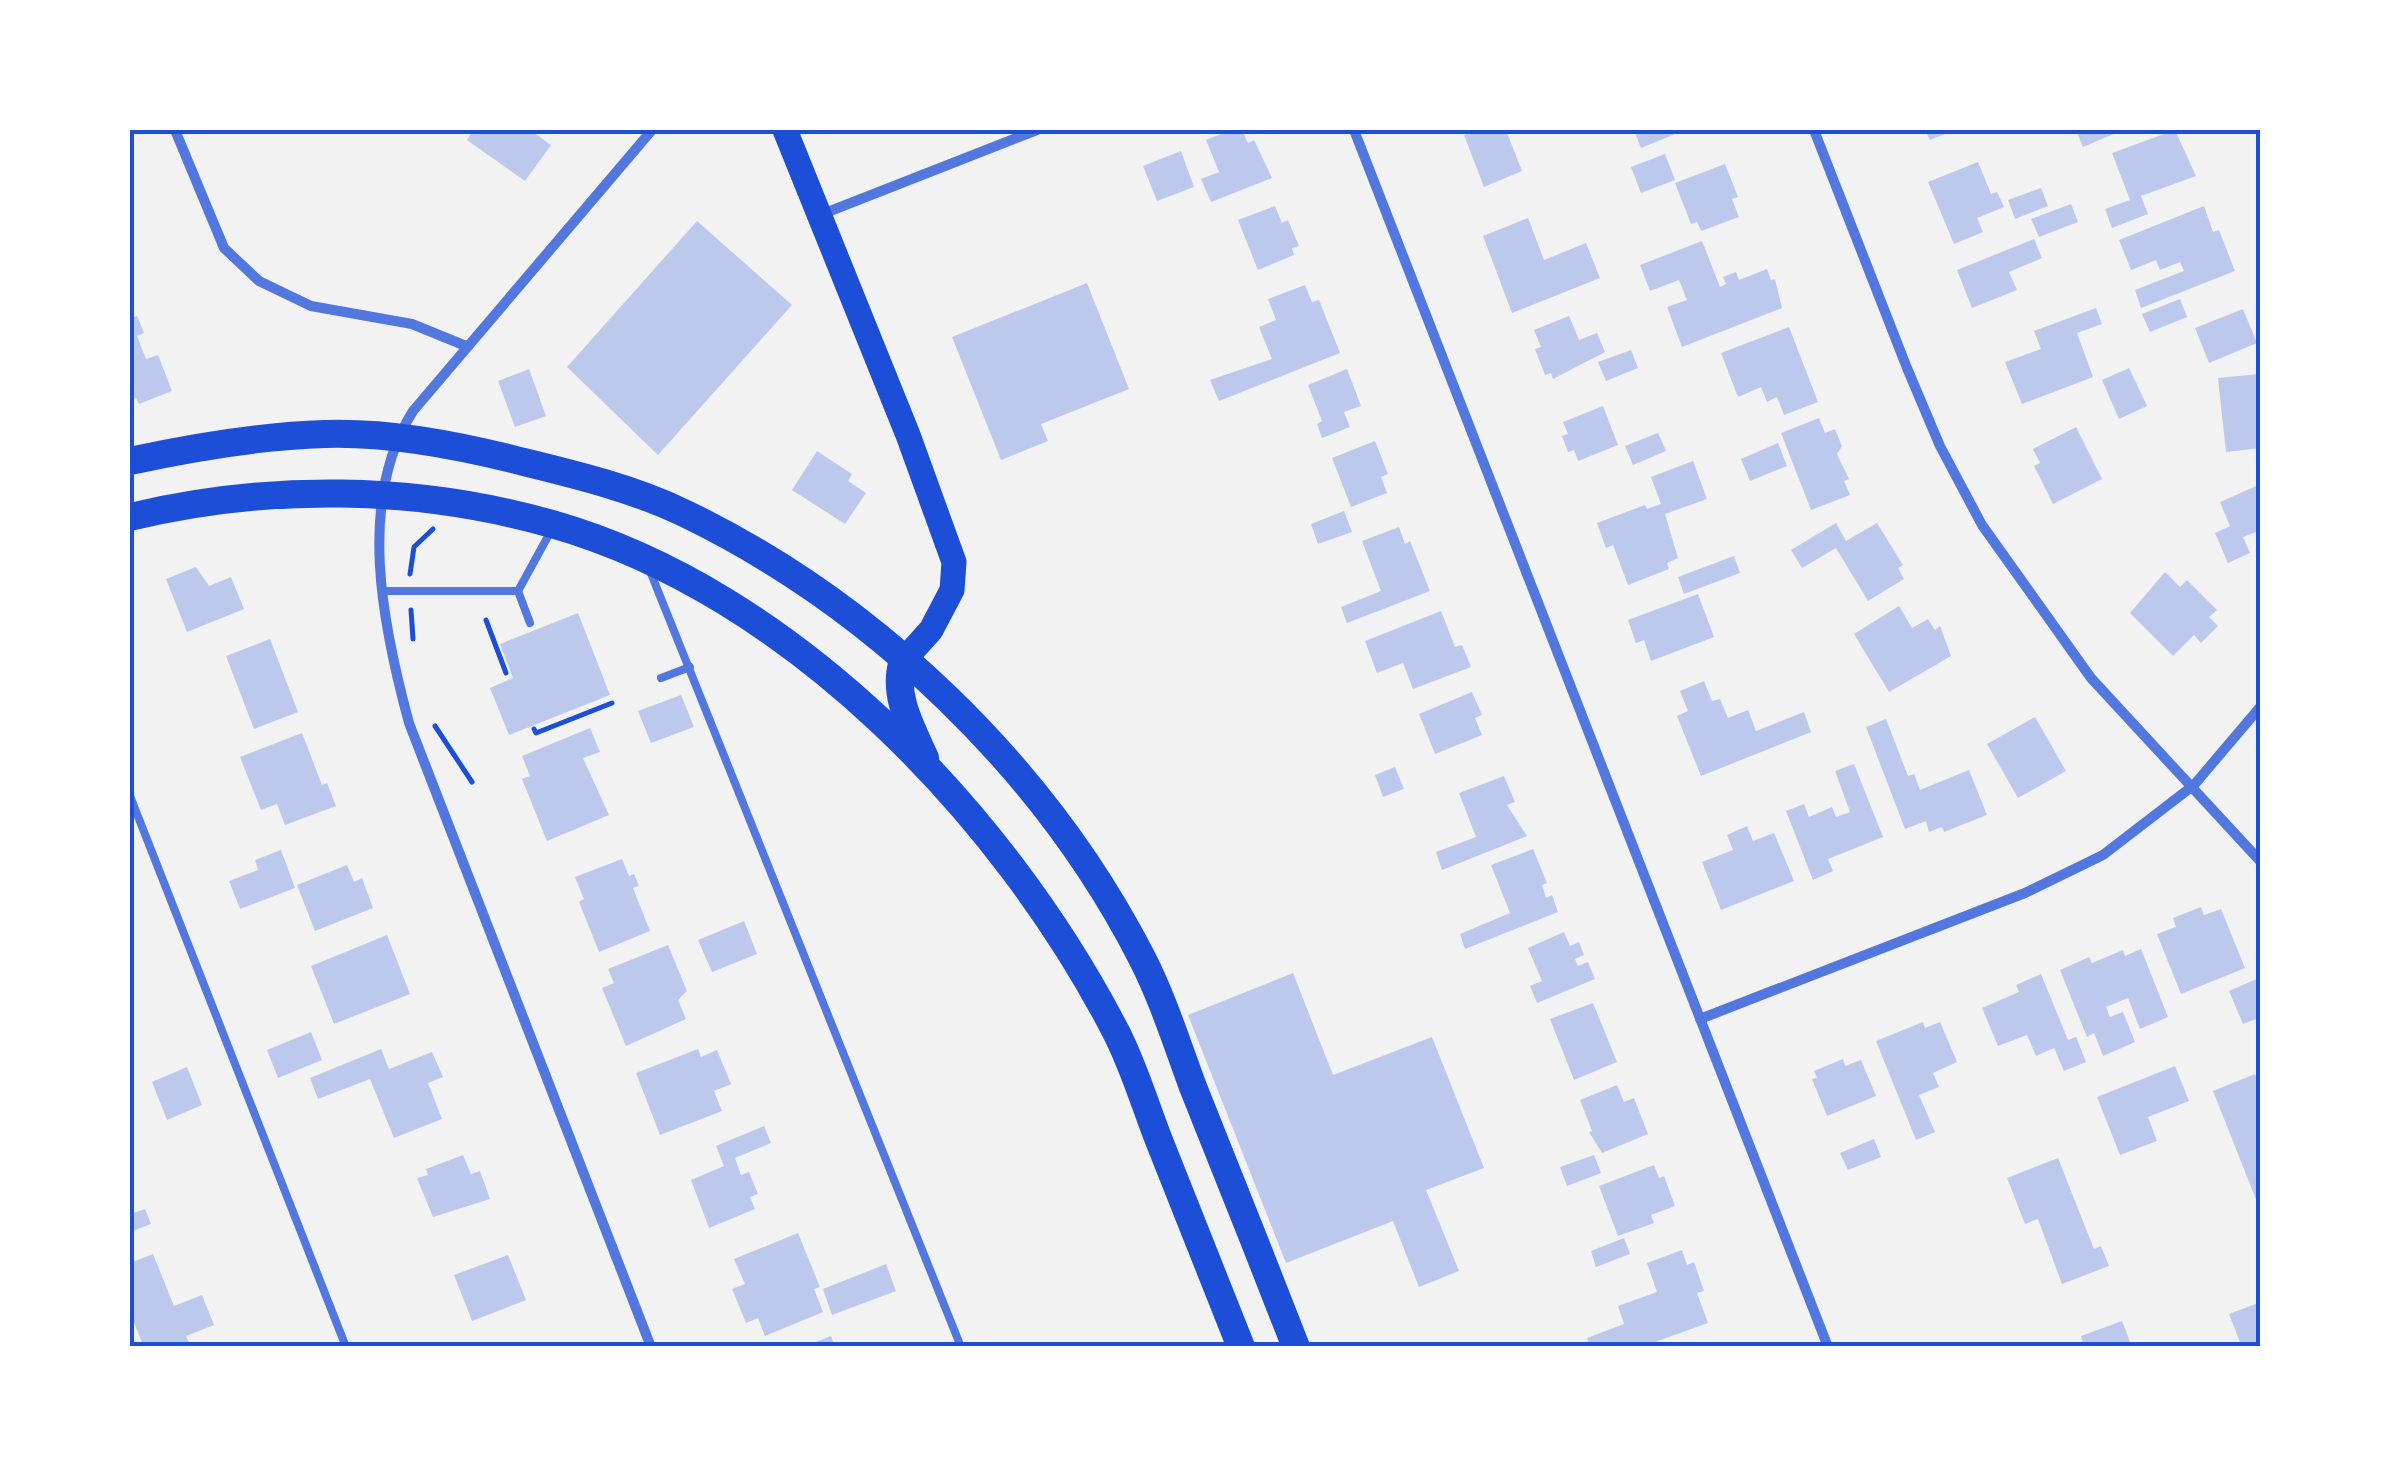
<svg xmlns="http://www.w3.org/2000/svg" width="2391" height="1477" font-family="Signika,sans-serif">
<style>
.building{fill:#bdc9ec}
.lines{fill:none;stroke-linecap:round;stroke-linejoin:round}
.path{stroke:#1d4ed8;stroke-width:5}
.service{stroke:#5277de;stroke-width:8}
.minor{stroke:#5277de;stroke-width:10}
.primary{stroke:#1d4ed8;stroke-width:25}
.trunk{stroke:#1d4ed8;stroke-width:28}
.neatline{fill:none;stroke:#1d4ed8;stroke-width:4}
</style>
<rect width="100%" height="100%" fill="#f2f2f2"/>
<g class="building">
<path d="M473 130H530L551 145 525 181 467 140Z"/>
<path d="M1231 130H1242L1248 143 1254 140 1272 178 1211 202 1201 179 1219 172 1206 140Z"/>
<path d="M1476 130H1506L1522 171 1484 187 1464 135Z"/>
<path d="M1634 130H1685L1641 148Z"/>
<path d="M1925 130H1955L1930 140Z"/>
<path d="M2076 130H2123L2083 147Z"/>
<path d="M2175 130 2196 176 2141 196 2148 214 2112 228 2105 209 2130 200 2112 153Z"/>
<path d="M1181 151 1194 187 1157 201 1143 166Z"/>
<path d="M1665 154 1675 180 1641 193 1631 167Z"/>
<path d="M1978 162 1991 194 1997 192 2004 207 1977 218 1983 232 1954 244 1928 182Z"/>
<path d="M1725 164 1738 197 1732 199 1739 217 1701 231 1697 222 1691 224 1675 183Z"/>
<path d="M2041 188 2048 206 2015 219 2008 200Z"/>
<path d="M2071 204 2078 222 2039 237 2031 219Z"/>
<path d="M1275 206 1282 223 1288 220 1299 246 1292 248 1294 255 1258 270 1238 220Z"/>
<path d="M2204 206 2213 232 2219 230 2235 271 2141 308 2135 290 2184 271 2180 262 2160 270 2156 260 2131 270 2119 240Z"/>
<path d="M1528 218 1544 260 1586 243 1600 278 1512 313 1483 236Z"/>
<path d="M697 221 792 305 658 455 567 367Z"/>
<path d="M2034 239 2042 258 2009 272 2017 290 1972 308 1957 270Z"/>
<path d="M1702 241 1720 287 1726 284 1723 277 1736 272 1739 280 1767 269 1771 280 1775 279 1782 308 1682 347 1667 307 1687 300 1679 280 1650 291 1640 265Z"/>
<path d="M1087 283 1129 389 1041 424 1048 441 1001 460 952 337Z"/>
<path d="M1305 285 1312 302 1319 300 1340 353 1219 401 1210 380 1272 359 1259 327 1276 320 1268 299Z"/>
<path d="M2180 299 2187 317 2150 332 2142 314Z"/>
<path d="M2096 308 2102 324 2077 333 2093 377 2022 404 2005 362 2041 349 2034 331Z"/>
<path d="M2243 309 2257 343 2209 363 2195 328Z"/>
<path d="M137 316 144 333 137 336 146 359 158 355 172 391 139 404 136 398 130 401V318Z"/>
<path d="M1569 316 1579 340 1597 333 1605 352 1553 379 1551 373 1545 375 1535 349 1541 347 1534 330Z"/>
<path d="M1789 327 1818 402 1784 415 1777 397 1767 402 1761 387 1738 397 1721 353Z"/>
<path d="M1631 350 1638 368 1606 381 1598 362Z"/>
<path d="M2129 368 2147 406 2119 419 2102 380Z"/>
<path d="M529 369 546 416 515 427 498 381Z"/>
<path d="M1347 369 1361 406 1344 412 1350 427 1322 438 1317 424 1322 421 1308 385Z"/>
<path d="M2259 374 2261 448 2226 452 2218 378Z"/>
<path d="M1603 406 1618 445 1578 461 1574 450 1568 452 1562 436 1568 434 1563 422Z"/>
<path d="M1819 418 1825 433 1835 429 1842 446 1837 454 1849 479 1844 481 1850 495 1811 510 1781 433Z"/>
<path d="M2076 427 2102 479 2053 504 2034 466 2040 463 2033 449Z"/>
<path d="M1658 433 1666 451 1633 465 1625 446Z"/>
<path d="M1375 441 1388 474 1381 477 1387 493 1351 507 1332 458Z"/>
<path d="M1778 443 1787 466 1750 481 1741 459Z"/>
<path d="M817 451 852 474 848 481 866 493 845 524 792 490Z"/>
<path d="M1693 461 1707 499 1665 514 1678 558 1667 563 1669 569 1628 585 1613 545 1606 548 1597 523 1645 505 1647 509 1661 504 1651 477Z"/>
<path d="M2261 484V530L2243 537 2250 553 2228 563 2215 533 2230 526 2220 502Z"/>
<path d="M1344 511 1352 532 1318 544 1311 524Z"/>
<path d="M1836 523 1846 541 1877 523 1903 565 1898 568 1904 579 1868 601 1836 548 1802 568 1791 550Z"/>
<path d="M1399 527 1405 544 1410 541 1430 591 1347 623 1341 607 1381 591 1362 541Z"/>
<path d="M1734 556 1740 573 1684 594 1678 577Z"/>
<path d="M196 567 209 586 231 577 244 609 187 632 166 579Z"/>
<path d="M2165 572 2180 587 2187 580 2217 610 2209 617 2218 626 2201 643 2194 635 2173 656 2130 613Z"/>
<path d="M1698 594 1714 637 1651 661 1644 640 1636 643 1628 620Z"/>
<path d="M1899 606 1912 628 1928 619 1935 630 1940 626 1951 656 1889 692 1854 634Z"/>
<path d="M1441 611 1455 647 1462 645 1471 667 1413 689 1403 663 1377 673 1365 641Z"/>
<path d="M578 613 610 695 509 735 490 688 513 678 500 644Z"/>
<path d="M270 639 298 712 254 729 226 656Z"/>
<path d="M1704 681 1712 701 1720 699 1728 718 1748 710 1756 731 1804 712 1811 732 1701 776 1677 716 1688 711 1680 691Z"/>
<path d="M1472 692 1482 715 1475 718 1482 735 1435 754 1419 714Z"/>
<path d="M681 695 694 727 651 743 638 711Z"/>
<path d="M2035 717 2066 771 2018 798 1987 744Z"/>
<path d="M1886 719 1908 776 1914 774 1920 790 1969 770 1987 815 1944 832 1942 827 1929 832 1926 821 1905 829 1866 727Z"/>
<path d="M590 728 600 752 583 758 609 815 547 841 522 779 530 776 522 756Z"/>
<path d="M302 733 322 785 327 783 336 806 285 825 277 804 261 810 240 757Z"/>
<path d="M1854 764 1883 837 1828 859 1833 871 1813 880 1786 811 1804 804 1809 817 1832 807 1836 817 1850 812 1835 771Z"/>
<path d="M1395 767 1404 789 1383 797 1375 775Z"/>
<path d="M1504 776 1515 802 1507 805 1527 836 1442 870 1436 852 1476 837 1459 793Z"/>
<path d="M1747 826 1753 841 1774 833 1794 881 1721 910 1702 862 1733 850 1727 835Z"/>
<path d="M1533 849 1547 883 1542 885 1546 898 1552 895 1558 912 1465 949 1460 934 1510 913 1491 865Z"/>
<path d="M281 850 295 888 240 909 229 881 258 870 255 860Z"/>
<path d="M622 859 629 876 634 874 639 886 633 888 650 931 599 952 579 902 584 899 575 877Z"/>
<path d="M347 865 354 882 362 878 373 908 315 931 297 885Z"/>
<path d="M2201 907 2204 915 2221 909 2245 968 2181 994 2157 934 2176 927 2173 918Z"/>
<path d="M744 921 757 954 712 972 698 940Z"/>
<path d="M1564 932 1570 946 1579 942 1584 955 1575 959 1578 966 1588 962 1595 979 1537 1003 1530 986 1542 981 1528 948Z"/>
<path d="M387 935 410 994 334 1024 311 966Z"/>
<path d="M668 945 687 991 678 1000 686 1019 626 1046 602 988 614 983 608 969Z"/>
<path d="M2141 949 2168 1017 2140 1029 2128 998 2106 1007 2110 1017 2123 1012 2135 1042 2103 1056 2094 1033 2087 1037 2060 970 2089 957 2092 963 2123 950 2125 956Z"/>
<path d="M1293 973 1333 1075 1432 1037 1484 1168 1426 1190 1459 1271 1419 1287 1393 1221 1286 1263 1188 1015Z"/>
<path d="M2041 974 2068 1040 2076 1037 2086 1062 2064 1071 2054 1048 2036 1056 2027 1035 1998 1046 1982 1008 2019 992 2016 985Z"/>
<path d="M2261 977V1017L2243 1024 2229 991Z"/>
<path d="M1593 1003 1617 1062 1574 1080 1550 1019Z"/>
<path d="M1923 1022 1925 1028 1940 1022 1957 1062 1933 1073 1939 1087 1919 1095 1935 1132 1916 1140 1876 1041Z"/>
<path d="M311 1032 322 1060 278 1078 267 1050Z"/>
<path d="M381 1049 389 1069 432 1052 443 1077 428 1083 442 1119 394 1138 370 1079 318 1099 310 1078Z"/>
<path d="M698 1049 701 1057 717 1050 731 1084 714 1091 722 1111 660 1135 636 1073Z"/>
<path d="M1843 1059 1845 1066 1861 1060 1876 1096 1827 1116 1812 1079 1817 1078 1814 1071Z"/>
<path d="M2175 1066 2189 1101 2148 1117 2157 1141 2120 1155 2097 1097Z"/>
<path d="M187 1067 202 1105 167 1120 152 1082Z"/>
<path d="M2255 1074 2261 1089V1212L2213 1091Z"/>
<path d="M1617 1085 1624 1102 1634 1098 1648 1134 1602 1153 1589 1132 1592 1131 1580 1100Z"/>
<path d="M764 1126 771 1143 735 1158 741 1175 749 1172 758 1194 750 1197 755 1209 709 1228 691 1180 724 1166 716 1146Z"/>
<path d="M1874 1139 1881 1157 1848 1170 1840 1153Z"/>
<path d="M463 1155 471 1174 480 1171 490 1199 433 1217 417 1178 428 1175 426 1169Z"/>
<path d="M1594 1155 1601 1173 1567 1186 1560 1167Z"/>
<path d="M2058 1158 2094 1249 2101 1246 2109 1266 2062 1284 2038 1219 2025 1224 2007 1178Z"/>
<path d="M1654 1165 1659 1178 1664 1176 1675 1206 1651 1215 1654 1223 1618 1236 1599 1186Z"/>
<path d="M145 1209 151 1224 130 1232V1214Z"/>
<path d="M798 1233 820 1287 814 1289 823 1312 765 1336 758 1318 746 1323 732 1289 745 1284 734 1259Z"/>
<path d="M1624 1238 1630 1254 1596 1267 1591 1251Z"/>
<path d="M1682 1250 1687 1265 1694 1262 1704 1291 1697 1293 1708 1323 1641 1347H1590L1587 1338 1624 1324 1618 1306 1657 1292 1647 1263Z"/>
<path d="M153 1254 174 1306 202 1295 214 1325 186 1336 191 1347H144L130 1313V1263Z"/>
<path d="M508 1255 526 1300 472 1321 454 1275Z"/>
<path d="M886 1264 896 1291 832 1315 823 1289Z"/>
<path d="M2261 1302V1346L2242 1347 2229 1314Z"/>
<path d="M2122 1321 2132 1347H2084L2081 1336Z"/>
<path d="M831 1336 835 1347H803Z"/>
</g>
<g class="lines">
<g class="path">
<path d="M410 574 414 547 433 529"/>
<path d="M411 610 413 639"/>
<path d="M486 620 506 673"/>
<path d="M435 726 472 782"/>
<path d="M534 729 536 733 612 703"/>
</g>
<g class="service">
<path d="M650 571 961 1347"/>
<path d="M384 591H518"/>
<path d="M518 591 552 529"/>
<path d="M518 591 530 623"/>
<path d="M661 678 690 667"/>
<path d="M130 796 346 1347"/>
</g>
<g class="minor">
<path d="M175 130 224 248 259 281 311 306 412 324 466 346"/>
<path d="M1354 130 1828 1347"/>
<path d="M1814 130 1907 368 1940 446 1982 525 2091 678 2261 862"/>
<path d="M820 215 1037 130"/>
<path d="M1700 1019 2025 893 2103 855 2194 785 2261 706"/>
<path d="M651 1347 409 723C383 627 356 501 413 411L652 130"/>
</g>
<path class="primary" d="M785 130 908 435 954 562 952 590 931 630 903 661"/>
<g class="trunk">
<path d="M130 461C194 447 259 436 325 434 387 432 451 444 512 459 569 473 630 487 684 513 875 605 1045 769 1142 958 1163 999 1177 1044 1193 1087 1228 1174 1262 1260 1296 1347"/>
<path d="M130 517C268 484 415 485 552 524 791 592 1003 814 1115 1030 1133 1064 1144 1102 1158 1138 1186 1208 1213 1277 1241 1347"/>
<path d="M903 661C892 694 911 727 925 758"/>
</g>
</g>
<rect width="2391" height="1477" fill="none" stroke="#ffffff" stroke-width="265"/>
<rect x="132" y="132" width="2126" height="1212" class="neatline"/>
</svg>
